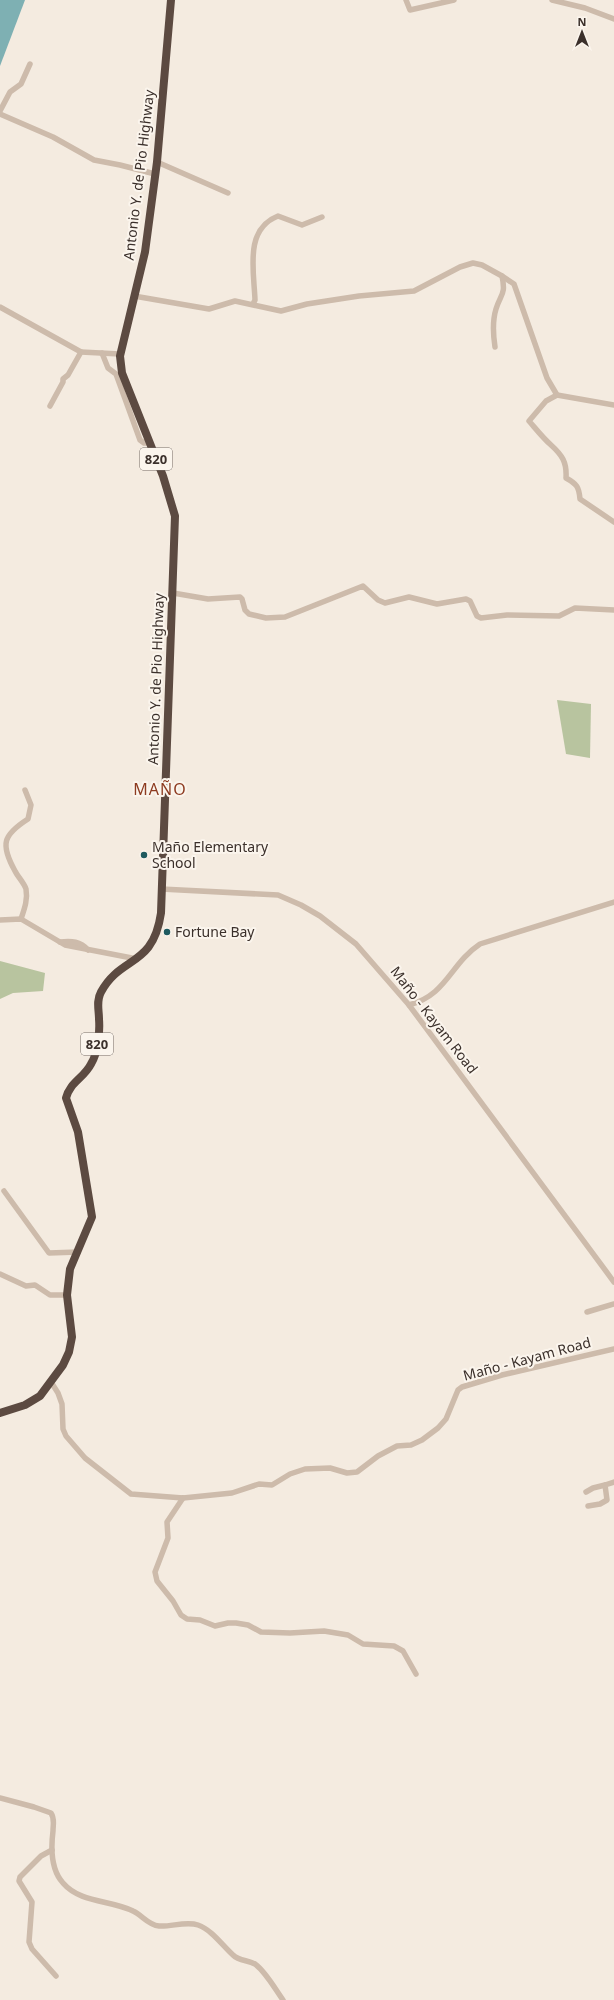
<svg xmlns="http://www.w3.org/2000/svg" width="614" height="2000" font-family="'Noto Sans',sans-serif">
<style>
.green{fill:#b8c49f}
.water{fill:#7eb0b3}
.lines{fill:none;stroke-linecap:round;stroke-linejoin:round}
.minor{stroke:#cdbbab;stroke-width:5.5}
.highway{stroke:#5c4a41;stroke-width:8}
.poi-dot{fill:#1e5a5f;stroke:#fbf5ed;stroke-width:1.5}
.labels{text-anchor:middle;stroke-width:4;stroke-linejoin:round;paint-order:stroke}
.shield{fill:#fbf5ed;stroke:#756b65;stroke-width:1}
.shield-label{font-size:13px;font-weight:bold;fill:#3b302b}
.street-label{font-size:14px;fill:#3b302b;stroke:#fbf5ed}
.poi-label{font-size:14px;fill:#3b302b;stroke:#fbf5ed;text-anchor:start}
.quarter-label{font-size:16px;letter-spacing:1px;fill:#8d3b20;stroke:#fbf5ed}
</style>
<rect width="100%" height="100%" fill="#f4ebe0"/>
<g class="green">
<path d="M557 700 591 704 590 758 566 754Z"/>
<path d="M0 961 45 973 43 991 13 993 0 999Z"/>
</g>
<path class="water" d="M0 0H25L0 66Z"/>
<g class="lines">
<g class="minor">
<path d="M406 0 410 10 454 0"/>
<path d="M552 0 585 8 614 19"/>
<path d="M0 111 10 92 21 84 30 64"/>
<path d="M0 114 53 137 94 160 120 165 155 174"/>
<path d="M157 162 228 193"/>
<path d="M502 276 514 284 547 378 557 395 614 405"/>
<path d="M134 296 209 309 235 301 281 311 307 304 359 296 414 291 460 267 473 263 482 265 502 276C506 295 501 293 496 309 492 322 493 334 495 347"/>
<path d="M253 304 255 300C254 271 244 229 278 216L302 225 322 217"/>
<path d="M0 307 81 352 68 375 63 379V382L50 406"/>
<path d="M81 352 120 354"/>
<path d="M102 353 108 368 116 374 140 440 144 443H150"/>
<path d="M557 395 546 401 529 421C536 429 543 438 551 445 562 455 567 462 566 478 577 484 579 487 580 499L614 522"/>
<path d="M173 593 208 599 240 597 242 599 245 610 249 614 266 618 285 617 363 586 378 600 385 603 409 597 437 604 466 599 470 601 477 616 481 618 507 615 559 616 575 608 614 610"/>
<path d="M161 889 278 895 301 905 320 916 356 944 409 1005 614 1282"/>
<path d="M21 919C24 910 28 900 26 889 24 883 18 877 15 871 0 844 3 835 28 819L31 805 25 790"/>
<path d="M0 920 21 919 65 945 137 959"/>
<path d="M60 942C72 941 80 941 88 950"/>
<path d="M409 1005C447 995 450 964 480 944L614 902"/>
<path d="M4 1191 49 1253 78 1252"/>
<path d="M0 1274 26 1286 35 1285 50 1295H67"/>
<path d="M587 1312 614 1304"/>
<path d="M51 1382 58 1393 62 1404 63 1429 66 1436 85 1458 131 1494 183 1498 232 1493 259 1484 272 1485 290 1474 305 1469 330 1468 347 1473 357 1472 378 1456 397 1446 411 1445 422 1440 438 1428 446 1419 458 1390 462 1387 502 1375 614 1349"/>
<path d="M586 1492 593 1488 605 1485"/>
<path d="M183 1498 167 1522 168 1538 155 1572 157 1581 173 1601 181 1615 187 1619 200 1620 215 1626 228 1623H236L248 1625 261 1632 290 1633 324 1631 348 1635 363 1644 394 1646 403 1651 416 1674"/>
<path d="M588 1506 600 1504 607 1500 605 1485 614 1482"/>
<path d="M0 1798 34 1807 51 1813C55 1819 53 1824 53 1831 51 1847 51 1870 63 1883 80 1903 111 1900 133 1911 142 1915 148 1925 159 1926 171 1927 186 1921 198 1925 212 1930 222 1945 233 1955 239 1961 248 1960 255 1964 266 1972 275 1989 283 2000"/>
<path d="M52 1850 41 1856 20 1877 19 1881 32 1902 29 1942 32 1949 56 1976"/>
</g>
<path class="highway" d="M0 1413 25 1405 40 1396 63 1365 69 1352 72 1337 67 1295 70 1269 92 1217 78 1132 66 1098C70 1082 84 1078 91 1064 98 1053 100 1032 99 1019 99 1010 96 1001 101 992 121 955 153 968 161 913L175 516 163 476 122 373 120 356 145 252 157 162 171 0"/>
</g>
<g class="poi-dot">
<circle cx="144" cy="855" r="4"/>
<circle cx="167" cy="932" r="4"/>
</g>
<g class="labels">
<g class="shield">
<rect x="140" y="448" width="32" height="22" rx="3"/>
<rect x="81" y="1033" width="32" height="22" rx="3"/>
</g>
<g class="shield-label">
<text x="156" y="464">820</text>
<text x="97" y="1049">820</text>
</g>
<g class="street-label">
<text transform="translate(139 175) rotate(-83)" y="5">Antonio Y. de Pio Highway</text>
<text transform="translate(156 679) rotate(-88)" y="5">Antonio Y. de Pio Highway</text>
<text transform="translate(434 1020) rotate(52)" y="5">Maño - Kayam Road</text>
<text transform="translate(527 1359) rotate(-15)" y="5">Maño - Kayam Road</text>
</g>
<g class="poi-label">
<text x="152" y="852">Maño Elementary<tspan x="152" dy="16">School</tspan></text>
<text x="175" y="937">Fortune Bay</text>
</g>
<g class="quarter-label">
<text x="160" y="795">MAÑO</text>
</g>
</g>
<g transform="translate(582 32)" stroke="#fbf5ed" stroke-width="3" paint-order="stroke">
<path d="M0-3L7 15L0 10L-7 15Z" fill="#3b302b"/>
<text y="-6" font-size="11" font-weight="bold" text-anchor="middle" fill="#3b302b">N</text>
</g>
</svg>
